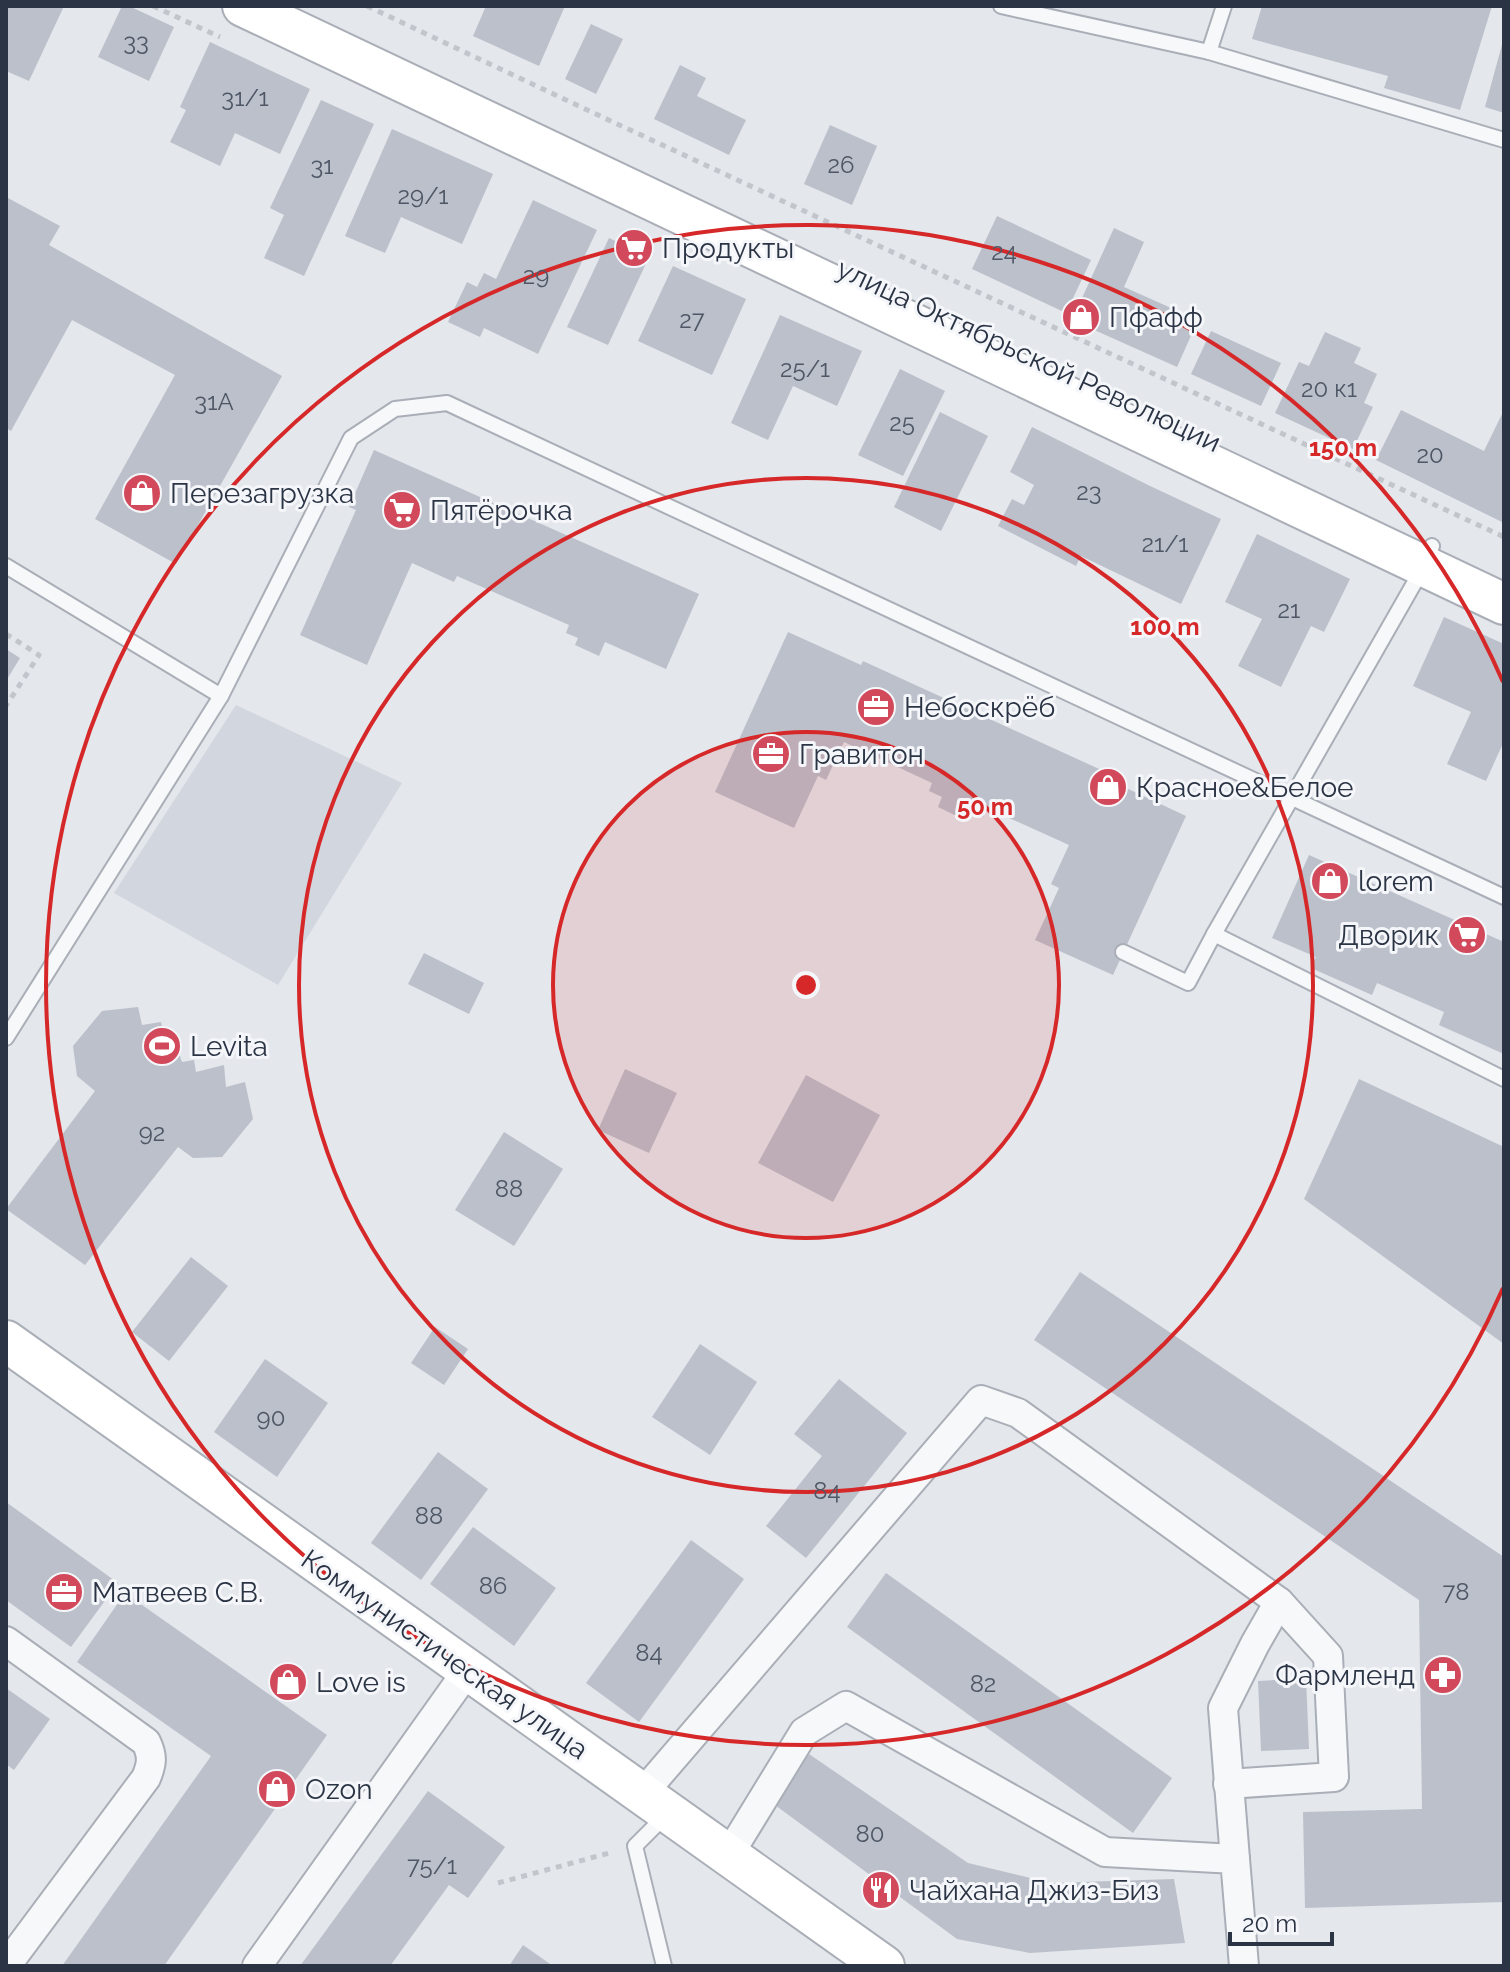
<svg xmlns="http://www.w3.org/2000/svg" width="1510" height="1972" font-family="Raleway,sans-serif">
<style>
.built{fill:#d2d6de}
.building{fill:#bbc0ca}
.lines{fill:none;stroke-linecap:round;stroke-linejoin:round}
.lane-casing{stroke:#a9aeb7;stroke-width:18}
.street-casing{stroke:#a9aeb7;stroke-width:32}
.secondary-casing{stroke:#a9aeb7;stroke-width:44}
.path{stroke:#c2c5cb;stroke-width:5;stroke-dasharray:6 6;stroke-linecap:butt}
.lane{stroke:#f7f8fa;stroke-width:14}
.street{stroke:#f7f8fa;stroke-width:28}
.secondary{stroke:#fff;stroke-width:40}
.ring{fill:none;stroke:#d62828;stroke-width:4}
.labels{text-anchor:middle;stroke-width:6;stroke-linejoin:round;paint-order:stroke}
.number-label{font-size:24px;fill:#4f5766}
.poi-label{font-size:28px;fill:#2b3445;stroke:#f4f6f9;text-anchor:start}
.street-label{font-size:28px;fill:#2b3445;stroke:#f4f6f9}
.centre{fill:#d62828;stroke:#f4f6f9;stroke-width:4}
.ring-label{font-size:24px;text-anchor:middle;font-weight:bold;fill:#d62828;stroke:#f4f6f9;stroke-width:6;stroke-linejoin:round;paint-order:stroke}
</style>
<rect width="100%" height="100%" fill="#e4e7ec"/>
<path class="built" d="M236 705 402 783 278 985 114 893Z"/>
<g class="building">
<path d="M6 6H64L29 81 6 71Z"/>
<path d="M122 6H129L174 27 149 81 98 57Z"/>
<path d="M486 6H565L539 66 473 36Z"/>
<path d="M1262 6H1492L1460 110 1384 88 1388 76 1252 39Z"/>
<path d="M591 24 623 39 596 94 565 79Z"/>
<path d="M1503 41H1504V113L1485 107Z"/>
<path d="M210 42 310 89 280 154 235 133 220 166 170 142 186 110 180 107Z"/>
<path d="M680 65 706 78 697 96 746 120 729 155 654 119Z"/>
<path d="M321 100 374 124 304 276 264 258 284 215 270 208Z"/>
<path d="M830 125 877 146 852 205 804 184Z"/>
<path d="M392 129 493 174 462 244 401 217 385 253 345 236Z"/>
<path d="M6 197 60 226 49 245 282 376 176 564 95 519 175 375 72 320 11 431 6 428Z"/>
<path d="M533 200 597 230 538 354 484 328 480 337 448 322 467 282 477 287 484 273 496 279Z"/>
<path d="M997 216 1091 260 1066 313 972 269Z"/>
<path d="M1114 228 1144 242 1124 287 1198 320 1177 367 1072 320Z"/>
<path d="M609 238 649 257 608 345 567 327Z"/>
<path d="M673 266 746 299 712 375 638 341Z"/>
<path d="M780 315 862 351 837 406 793 386 768 440 731 423Z"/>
<path d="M1211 331 1281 363 1261 406 1191 374Z"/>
<path d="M1325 332 1361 348 1354 363 1377 374 1364 403 1373 407 1353 449 1275 413 1299 362 1309 366Z"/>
<path d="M900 369 945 391 903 476 858 455Z"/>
<path d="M1401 410 1484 451 1504 410V523L1376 460Z"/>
<path d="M940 412 988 436 941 531 894 507Z"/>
<path d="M1032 427 1150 486 1221 519 1181 604 1081 556 1076 566 998 526 1012 499 1024 505 1034 485 1010 472Z"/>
<path d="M374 450 699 594 666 669 605 642 599 656 575 645 578 638 566 633 569 625 457 576 454 582 412 563 367 665 300 635 356 510 349 507Z"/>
<path d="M1257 534 1350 579 1324 632 1311 626 1281 687 1238 666 1262 619 1225 602Z"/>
<path d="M1444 617 1504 644V741L1486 781 1447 764 1471 712 1413 686Z"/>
<path d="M788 632 861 665 863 661 1110 774 1107 779 1186 816 1113 975 1035 940 1059 888 1051 884 1069 845 987 808 983 817 967 810 963 819 938 807 942 797 929 791 932 783 844 742 826 780 818 776 794 828 715 792Z"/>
<path d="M6 649 20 658 6 681Z"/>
<path d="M1309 855 1504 942V1054L1439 1025 1444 1012 1377 983 1372 995 1311 968 1316 957 1272 938Z"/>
<path d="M424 953 484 983 469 1014 408 984Z"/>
<path d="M138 1007 142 1025 161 1022 167 1051H178L182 1062 194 1060 196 1072 224 1065 226 1087 245 1082 253 1119 222 1157 193 1158 178 1147 85 1265 6 1209 95 1091 77 1076 73 1046 102 1011Z"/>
<path d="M625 1069 677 1093 649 1153 598 1130Z"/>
<path d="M806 1075 880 1115 833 1202 758 1163Z"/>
<path d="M1359 1079 1504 1147V1344L1304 1199Z"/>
<path d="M504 1132 563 1169 514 1246 455 1210Z"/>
<path d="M191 1257 228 1286 169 1361 132 1332Z"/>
<path d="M1080 1272 1504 1557V1902L1305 1908 1303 1812 1422 1809 1419 1600 1034 1340Z"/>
<path d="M435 1327 468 1349 444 1385 411 1363Z"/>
<path d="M700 1344 757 1382 710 1455 652 1417Z"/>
<path d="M265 1359 328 1403 277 1477 214 1432Z"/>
<path d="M839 1379 907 1433 806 1558 766 1526 822 1456 794 1434Z"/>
<path d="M438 1452 488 1489 421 1580 371 1543Z"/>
<path d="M6 1502 118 1583 71 1647 6 1600Z"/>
<path d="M473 1527 556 1588 514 1646 430 1584Z"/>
<path d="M691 1540 744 1579 639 1722 586 1683Z"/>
<path d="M886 1573 1172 1778 1133 1833 847 1627Z"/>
<path d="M125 1593 327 1735 164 1966H62L211 1756 77 1662Z"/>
<path d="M1306 1678 1309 1749 1261 1751 1258 1681Z"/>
<path d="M6 1688 50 1719 14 1770 6 1764Z"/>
<path d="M809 1754 968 1863 1051 1883 1174 1879 1185 1943 1030 1953 957 1939 775 1805Z"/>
<path d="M428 1791 505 1847 468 1898 449 1885 390 1966H300Z"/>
<path d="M523 1945 553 1966H509Z"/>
</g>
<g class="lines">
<g class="lane-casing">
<g id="lane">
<path d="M1001 6 1209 52 1504 140"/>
<path d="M1209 52 1224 6"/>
<path d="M6 566 221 696"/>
<path d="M1214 934 1504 1079"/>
<path d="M1123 952 1188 983 1214 934 1424 566 1432 546"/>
<path d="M6 1038 221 696 351 438 395 409 447 403 1504 897"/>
<path d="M664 1966 635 1846 668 1813"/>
</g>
</g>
<g class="street-casing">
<g id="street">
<path d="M6 1641 146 1742C153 1756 152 1764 146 1778L6 1966"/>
<path d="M1228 1784 1334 1777 1328 1656 1279 1602"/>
<path d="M642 1794 981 1400 1018 1413 1279 1602 1255 1644 1223 1708 1235 1859"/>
<path d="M728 1856 804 1732 846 1706 1105 1852 1235 1859 1244 1966"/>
<path d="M257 1966 468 1670"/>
</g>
</g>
<g class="secondary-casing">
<g id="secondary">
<path d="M243 6 1504 604"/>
<path d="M6 1341 884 1966"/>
</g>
</g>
<g class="path">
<path d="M153 6 220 37"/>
<path d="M367 6 583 108 1504 537"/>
<path d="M6 634 39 655 6 706"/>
<path d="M498 1883 613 1852"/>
</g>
<use href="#lane" class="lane"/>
<use href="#street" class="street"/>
<use href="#secondary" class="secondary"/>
</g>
<circle cx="806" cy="985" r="253" fill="#d62828" fill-opacity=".12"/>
<g class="ring">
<circle cx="806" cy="985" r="253"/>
<circle cx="806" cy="985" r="507"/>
<path d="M1503 1288A760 760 0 1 1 1503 682"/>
</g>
<defs>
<g id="supermarket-disc" transform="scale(2)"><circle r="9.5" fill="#d1495b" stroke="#f4f6f9"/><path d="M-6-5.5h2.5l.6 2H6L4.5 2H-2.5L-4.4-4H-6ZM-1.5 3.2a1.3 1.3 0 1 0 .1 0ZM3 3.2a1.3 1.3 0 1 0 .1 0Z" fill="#fff"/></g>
<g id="shop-disc" transform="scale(2)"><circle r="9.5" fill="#d1495b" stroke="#f4f6f9"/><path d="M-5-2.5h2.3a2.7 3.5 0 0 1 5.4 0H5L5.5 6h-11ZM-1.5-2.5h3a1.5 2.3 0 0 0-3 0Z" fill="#fff"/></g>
<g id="office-disc" transform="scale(2)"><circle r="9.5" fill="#d1495b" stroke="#f4f6f9"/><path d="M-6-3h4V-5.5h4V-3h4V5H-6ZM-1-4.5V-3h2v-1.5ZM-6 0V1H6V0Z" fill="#fff"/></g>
<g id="stadium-disc" transform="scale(2)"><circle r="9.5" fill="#d1495b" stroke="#f4f6f9"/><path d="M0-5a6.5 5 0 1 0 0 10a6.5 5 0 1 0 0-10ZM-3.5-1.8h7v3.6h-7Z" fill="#fff"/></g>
<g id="pharmacy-disc" transform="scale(2)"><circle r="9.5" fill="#d1495b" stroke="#f4f6f9"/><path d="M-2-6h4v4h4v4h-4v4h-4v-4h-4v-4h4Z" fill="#fff"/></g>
<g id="restaurant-disc" transform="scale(2)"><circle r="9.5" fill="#d1495b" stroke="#f4f6f9"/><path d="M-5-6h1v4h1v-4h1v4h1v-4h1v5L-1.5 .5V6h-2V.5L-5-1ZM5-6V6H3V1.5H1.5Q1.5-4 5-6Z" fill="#fff"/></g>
</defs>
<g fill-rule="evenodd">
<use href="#supermarket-disc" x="634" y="248"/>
<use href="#shop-disc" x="1081" y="317"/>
<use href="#shop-disc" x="142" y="493"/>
<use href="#supermarket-disc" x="402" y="510"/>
<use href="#office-disc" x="876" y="707"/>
<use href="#office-disc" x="771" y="754"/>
<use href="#shop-disc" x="1108" y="787"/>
<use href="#shop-disc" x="1330" y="881"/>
<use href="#supermarket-disc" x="1467" y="935"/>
<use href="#stadium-disc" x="162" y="1046"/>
<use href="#office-disc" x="64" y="1592"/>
<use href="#pharmacy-disc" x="1443" y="1675"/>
<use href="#shop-disc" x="288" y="1682"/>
<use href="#shop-disc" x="277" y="1789"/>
<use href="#restaurant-disc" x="881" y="1890"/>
</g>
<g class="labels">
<g class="number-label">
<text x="136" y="50">33</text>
<text x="245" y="106">31/1</text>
<text x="841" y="173">26</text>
<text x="322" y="174">31</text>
<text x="423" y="204">29/1</text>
<text x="1004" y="260">24</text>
<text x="536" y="284">29</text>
<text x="692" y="328">27</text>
<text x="805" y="377">25/1</text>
<text x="1329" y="397">20 к1</text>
<text x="214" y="410">31А</text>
<text x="902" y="431">25</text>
<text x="1430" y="463">20</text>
<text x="1089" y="500">23</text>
<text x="1165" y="552">21/1</text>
<text x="1289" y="618">21</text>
<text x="152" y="1141">92</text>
<text x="509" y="1197">88</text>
<text x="271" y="1426">90</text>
<text x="827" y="1499">84</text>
<text x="429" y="1524">88</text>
<text x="493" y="1594">86</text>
<text x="1456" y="1600">78</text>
<text x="649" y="1661">84</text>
<text x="983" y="1692">82</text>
<text x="870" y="1842">80</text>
<text x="432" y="1874">75/1</text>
</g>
<g class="poi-label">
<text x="662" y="258">Продукты</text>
<text x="1109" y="327">Пфафф</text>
<text x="170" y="503">Перезагрузка</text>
<text x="430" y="520">Пятёрочка</text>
<text x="904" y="717">Небоскрёб</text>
<text x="799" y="764">Гравитон</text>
<text x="1136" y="797">Красное&amp;Белое</text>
<text x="1358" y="891">lorem</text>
<text x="1439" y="945" text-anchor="end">Дворик</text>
<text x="190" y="1056">Levita</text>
<text x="92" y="1602">Матвеев С.В.</text>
<text x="1415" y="1685" text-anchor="end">Фармленд</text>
<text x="316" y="1692">Love is</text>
<text x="305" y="1799">Ozon</text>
<text x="909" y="1900">Чайхана Джиз-Биз</text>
</g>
<g class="street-label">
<text transform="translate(1029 355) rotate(25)" y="10">улица Октябрьской Революции</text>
<text transform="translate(445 1654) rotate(35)" y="10">Коммунистическая улица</text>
</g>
</g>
<circle cx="806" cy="985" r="12" class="centre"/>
<g class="ring-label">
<text x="1343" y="456">150 m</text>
<text x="1165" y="635">100 m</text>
<text x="985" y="815">50 m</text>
</g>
<rect width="1510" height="1972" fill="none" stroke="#2b3445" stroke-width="16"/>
<path d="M1230 1932v12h102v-12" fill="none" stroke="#2b3445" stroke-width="4"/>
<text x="1242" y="1932" font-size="24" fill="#2b3445" stroke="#f4f6f9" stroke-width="6" paint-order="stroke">20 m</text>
</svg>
